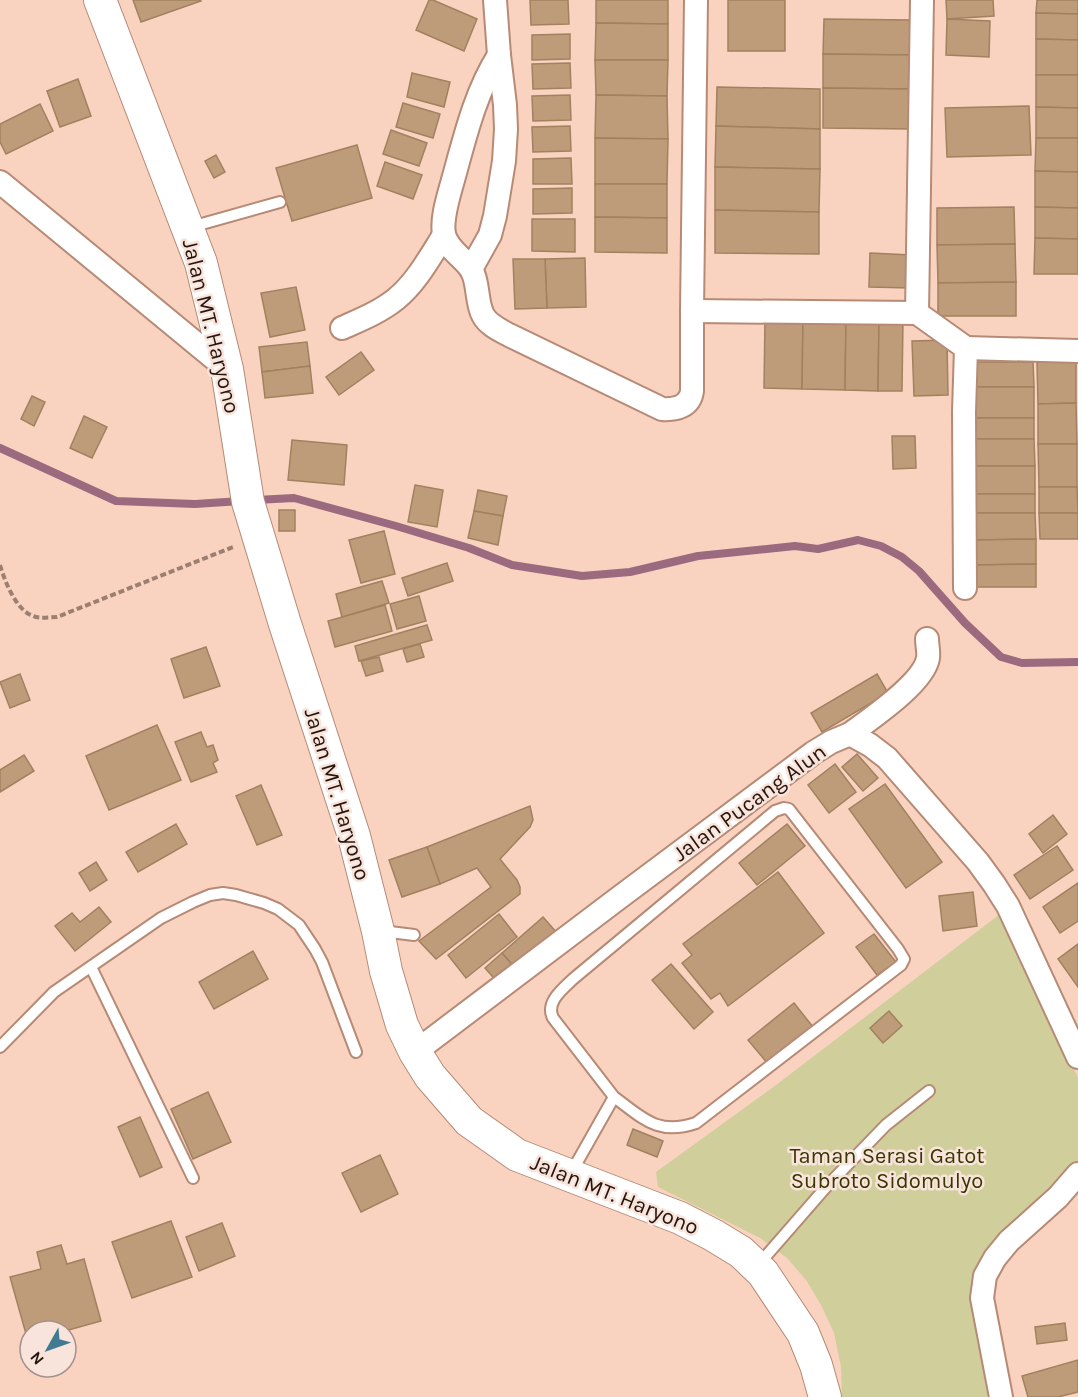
<svg xmlns="http://www.w3.org/2000/svg" width="1078" height="1397" font-family="Karla,sans-serif">
<style>
.green{fill:#d0cf9b}
.lines{fill:none;stroke-linecap:round;stroke-linejoin:round}
.stream{stroke:#9c6a7f;stroke-width:8}
.building{fill:#be9c79;stroke:#a2815f;stroke-width:1.5}
.lane-casing{stroke:#b68a75;stroke-width:14}
.street-casing{stroke:#b68a75;stroke-width:26}
.secondary-casing{stroke:#b68a75;stroke-width:34}
.path{stroke:#9c7f71;stroke-width:4;stroke-dasharray:6 3;stroke-linecap:butt}
.lane{stroke:#fff;stroke-width:10}
.street{stroke:#fff;stroke-width:22}
.secondary{stroke:#fff;stroke-width:32}
.labels{text-anchor:middle;stroke-width:5;stroke-linejoin:round;paint-order:stroke}
.street-label{font-size:22px;fill:#26150d;stroke:#f8e4db}
.park-label{font-size:22px;fill:#393700;stroke:#f8e4db}
</style>
<rect width="100%" height="100%" fill="#f9d3c0"/>
<path class="green" d="M1000 914 1054 1024 1078 1078V1165L1053 1191 978 1302 999 1397H842L841 1367 834 1333 821 1305 806 1280 787 1258 760 1238 658 1187 656 1172 776 1085Z"/>
<g class="lines">
<g class="stream">
<path d="M0 448 116 501 195 504 241 501"/>
<path d="M256 500 294 498 396 526 469 548 512 565 582 576 630 572 698 556 795 546 818 549 858 540 881 546 902 557 919 571 965 623 1001 657 1022 663 1078 662"/>
</g>
</g>
<g class="building">
<path d="M133 0H200L201 1 141 22Z"/>
<path d="M429 0H433L477 19 464 51 416 30Z"/>
<path d="M530 0H568L569 24 531 25Z"/>
<path d="M596 0H668V24L596 23Z"/>
<rect x="728" y="0" width="57" height="51"/>
<path d="M946 0H993L994 16 947 19Z"/>
<path d="M1037 0H1078V14L1036 13Z"/>
<path d="M1036 13 1078 14V40L1036 39Z"/>
<path d="M824 19 911 20V55L823 54Z"/>
<path d="M947 19 990 21 989 57 946 55Z"/>
<path d="M596 23 668 24V60H595Z"/>
<path d="M570 34V59L532 60V35Z"/>
<path d="M1036 39 1078 40V75H1036Z"/>
<path d="M823 54 911 55V89L823 88Z"/>
<path d="M595 60H668L667 96 596 95Z"/>
<path d="M570 63 571 88 533 89 532 64Z"/>
<path d="M412 73 450 82 444 107 407 97Z"/>
<path d="M1036 75H1078V108L1036 107Z"/>
<path d="M78 79 91 116 60 127 47 91Z"/>
<path d="M717 87 820 89V129L716 126Z"/>
<path d="M823 88 911 89V129L823 128Z"/>
<path d="M570 95 571 120 533 121 532 96Z"/>
<path d="M596 95 667 96 668 139 595 138Z"/>
<path d="M403 103 440 114 433 138 396 127Z"/>
<path d="M40 104 53 131 6 154 0 142V124Z"/>
<path d="M1029 106 1031 155 947 157 945 108Z"/>
<path d="M1036 107 1078 108V138H1036Z"/>
<path d="M570 126 571 151 533 152 532 127Z"/>
<path d="M716 126 820 129V169L715 167Z"/>
<path d="M391 130 427 143 419 166 383 154Z"/>
<path d="M595 138 668 139 667 184H595Z"/>
<path d="M1036 138H1078V172L1035 171Z"/>
<path d="M357 145 372 198 292 221 276 168Z"/>
<path d="M216 155 225 172 214 178 205 161Z"/>
<path d="M571 158 572 184H533V159Z"/>
<path d="M385 162 422 175 413 199 377 186Z"/>
<path d="M715 167 820 169 819 212 715 210Z"/>
<path d="M1035 171 1078 172V208L1035 207Z"/>
<path d="M595 184H667V218L595 217Z"/>
<path d="M572 188V213L533 214V189Z"/>
<path d="M1014 207 1015 244 937 245V208Z"/>
<path d="M1035 207 1078 208V239L1035 238Z"/>
<path d="M715 210 819 212V254L715 253Z"/>
<path d="M595 217 667 218V253L595 252Z"/>
<path d="M532 219H575V252L532 251Z"/>
<path d="M1035 238 1078 239V274H1034Z"/>
<path d="M1015 244 1016 282 938 283 937 245Z"/>
<path d="M870 253 911 255 910 288 869 287Z"/>
<path d="M585 258 586 307 547 308 545 259Z"/>
<path d="M513 259H545L547 308 515 309Z"/>
<path d="M1016 282V316H938V283Z"/>
<path d="M296 287 305 330 270 337 261 293Z"/>
<path d="M765 318H803L802 389 764 388Z"/>
<path d="M803 318 846 319 845 390 802 389Z"/>
<path d="M846 319 879 320 878 391 845 390Z"/>
<path d="M879 320H903L902 391H878Z"/>
<path d="M947 340 948 395 914 396 912 341Z"/>
<path d="M307 342 310 366 262 372 259 347Z"/>
<path d="M361 352 374 370 339 395 326 377Z"/>
<path d="M1076 361V403L1038 404 1037 362Z"/>
<path d="M973 362H1033L1034 387H974Z"/>
<path d="M310 366 313 393 265 398 262 372Z"/>
<rect x="974" y="387" width="60" height="31"/>
<path d="M32 396 45 402 34 426 21 419Z"/>
<path d="M1076 403 1077 444H1038V404Z"/>
<path d="M84 416 107 427 92 458 70 448Z"/>
<path d="M974 418H1034V439H975Z"/>
<path d="M892 436H915L916 468 893 469Z"/>
<path d="M975 439H1034L1035 466H975Z"/>
<path d="M292 440 347 445 344 485 288 480Z"/>
<path d="M1038 444H1077V487H1039Z"/>
<rect x="975" y="466" width="60" height="28"/>
<path d="M415 485 443 490 437 527 408 522Z"/>
<path d="M1039 487H1077L1078 513H1039Z"/>
<path d="M478 490 507 496 503 516 474 511Z"/>
<path d="M975 494H1035V513H976Z"/>
<rect x="279" y="510" width="16" height="21"/>
<path d="M474 511 503 516 498 545 468 538Z"/>
<path d="M976 513H1035L1036 539 976 540Z"/>
<path d="M1039 513H1078V539H1040Z"/>
<path d="M384 531 395 574 361 583 349 540Z"/>
<path d="M1036 539V564L976 565V540Z"/>
<path d="M447 563 453 581 408 596 402 578Z"/>
<path d="M1036 564V587H977L976 565Z"/>
<path d="M382 581 389 603 342 617 336 594Z"/>
<path d="M419 596 426 621 397 629 390 604Z"/>
<path d="M385 605 392 631 335 647 328 621Z"/>
<path d="M427 625 432 640 359 661 355 646Z"/>
<path d="M420 644 424 657 407 662 403 649Z"/>
<path d="M206 647 220 686 184 698 171 659Z"/>
<path d="M379 657 383 671 366 676 361 661Z"/>
<path d="M20 674 30 700 10 708 0 682Z"/>
<path d="M877 674 888 693 822 732 811 713Z"/>
<path d="M157 725 181 780 109 810 86 756Z"/>
<path d="M201 732 207 747 213 745 218 760 213 763 217 772 191 782 175 742Z"/>
<path d="M857 754 878 778 863 791 842 767Z"/>
<path d="M24 755 34 771 0 792V770Z"/>
<path d="M835 764 856 792 829 813 808 785Z"/>
<path d="M885 784 942 862 906 888 849 809Z"/>
<path d="M261 785 282 835 257 845 236 796Z"/>
<path d="M530 806 533 820 530 827 500 859 517 880 520 887V894L436 959 419 941 491 887 477 868 440 884 427 847Z"/>
<path d="M1053 815 1067 834 1043 853 1029 834Z"/>
<path d="M176 824 187 844 138 872 126 852Z"/>
<path d="M787 824 805 846 757 885 739 863Z"/>
<path d="M1057 846 1073 870 1030 899 1014 875Z"/>
<path d="M427 847 440 884 402 897 389 860Z"/>
<path d="M96 862 107 880 90 891 79 873Z"/>
<path d="M778 872 824 933 728 1006 720 993 711 999 682 963 692 955 683 944Z"/>
<path d="M1078 883V921L1060 933 1043 907Z"/>
<path d="M973 892 977 926 943 931 939 896Z"/>
<path d="M99 907 111 922 75 951 55 926 72 913 80 922Z"/>
<path d="M499 914 517 937 466 978 448 955Z"/>
<path d="M543 917 557 933 516 969 502 953Z"/>
<path d="M874 934 896 962 877 975 856 947Z"/>
<path d="M1078 944V987L1058 959Z"/>
<path d="M253 951 268 979 214 1009 199 982Z"/>
<path d="M502 953 516 969 499 984 485 968Z"/>
<path d="M671 964 713 1012 694 1029 652 980Z"/>
<path d="M794 1003 813 1027 768 1064 748 1040Z"/>
<path d="M889 1011 902 1026 883 1043 870 1028Z"/>
<path d="M208 1092 231 1142 193 1159 171 1109Z"/>
<path d="M140 1117 162 1167 140 1177 118 1127Z"/>
<path d="M633 1129 663 1141 657 1157 627 1145Z"/>
<path d="M380 1155 398 1194 361 1212 342 1173Z"/>
<path d="M171 1221 192 1277 132 1298 112 1242Z"/>
<path d="M222 1223 235 1256 199 1271 186 1237Z"/>
<path d="M61 1245 67 1264 84 1259 101 1321 65 1331H30V1340L28 1341 10 1277 41 1269 37 1252Z"/>
<path d="M1065 1323 1067 1340 1037 1344 1035 1327Z"/>
<path d="M1078 1360V1392L1058 1397H1028L1022 1376Z"/>
</g>
<g class="lines">
<g class="lane-casing">
<g id="lane">
<path d="M191 227 280 202"/>
<path d="M382 931 414 935"/>
<path d="M91 967 193 1178"/>
<path d="M0 1047 54 992 161 918 193 902 210 895 223 893 236 895 264 903 278 909 299 925 315 949 322 962 356 1052"/>
<path d="M571 1173 614 1097 553 1018C545 1002 563 989 573 979L775 811 784 808 789 809 898 949 904 959 901 965 696 1123C657 1136 643 1118 614 1097"/>
<path d="M759 1264 827 1186 886 1125 929 1091"/>
</g>
</g>
<g class="street-casing">
<g id="street">
<path d="M922 0 917 313 966 348 964 412 965 588"/>
<path d="M499 55C475 93 465 137 453 180 449 195 441 218 444 234 447 250 465 258 472 271 479 284 476 302 483 315 488 325 500 330 509 335L662 409C677 410 690 406 692 391V311L696 0"/>
<path d="M0 182 227 369"/>
<path d="M471 269 490 235 495 216 504 161 506 129 505 105 499 55 495 0"/>
<path d="M692 311 917 313"/>
<path d="M342 328C360 320 380 312 396 299 416 283 430 257 444 235"/>
<path d="M966 348 1078 351"/>
<path d="M850 734C870 719 924 683 928 658 929 652 927 645 927 639"/>
<path d="M415 1052 620 897 813 753 831 742 850 734 870 745 887 758 978 862 994 884 1008 906 1078 1057"/>
<path d="M1001 1397 982 1298 985 1276 995 1258 1009 1241 1058 1197 1078 1174"/>
</g>
</g>
<g class="secondary-casing">
<path id="secondary" d="M100 0 201 263 227 369 248 502 285 624 354 836 378 931 386 971 402 1025 415 1052 430 1076 469 1121 517 1155 680 1218 713 1235 741 1252 763 1273 803 1333 816 1365 825 1397"/>
</g>
<path class="path" d="M0 565C5 582 16 610 33 616 40 619 49 617 57 617L233 547"/>
<use href="#lane" class="lane"/>
<use href="#street" class="street"/>
<use href="#secondary" class="secondary"/>
</g>
<g class="labels">
<g class="street-label">
<text transform="translate(212 326) rotate(76)" y="8">Jalan MT. Haryono</text>
<text transform="translate(338 794) rotate(73)" y="8">Jalan MT. Haryono</text>
<text transform="translate(749 802) rotate(-36)" y="8">Jalan Pucang Alun</text>
<text transform="translate(615 1194) rotate(22)" y="8">Jalan MT. Haryono</text>
</g>
<g class="park-label">
<text x="887" y="1163">Taman Serasi Gatot<tspan x="887" dy="25">Subroto Sidomulyo</tspan></text>
</g>
</g>
<g transform="translate(48 1349) rotate(230)"><circle r="28" fill="#f8e4db" stroke="#a49189" stroke-width="1.5"/>
<path d="M0-4.5L10 22L0 15L-10 22Z" fill="#407b93"/>
<text y="-9" font-size="16" font-weight="bold" text-anchor="middle" fill="#26150d">N</text>
</g>
</svg>
